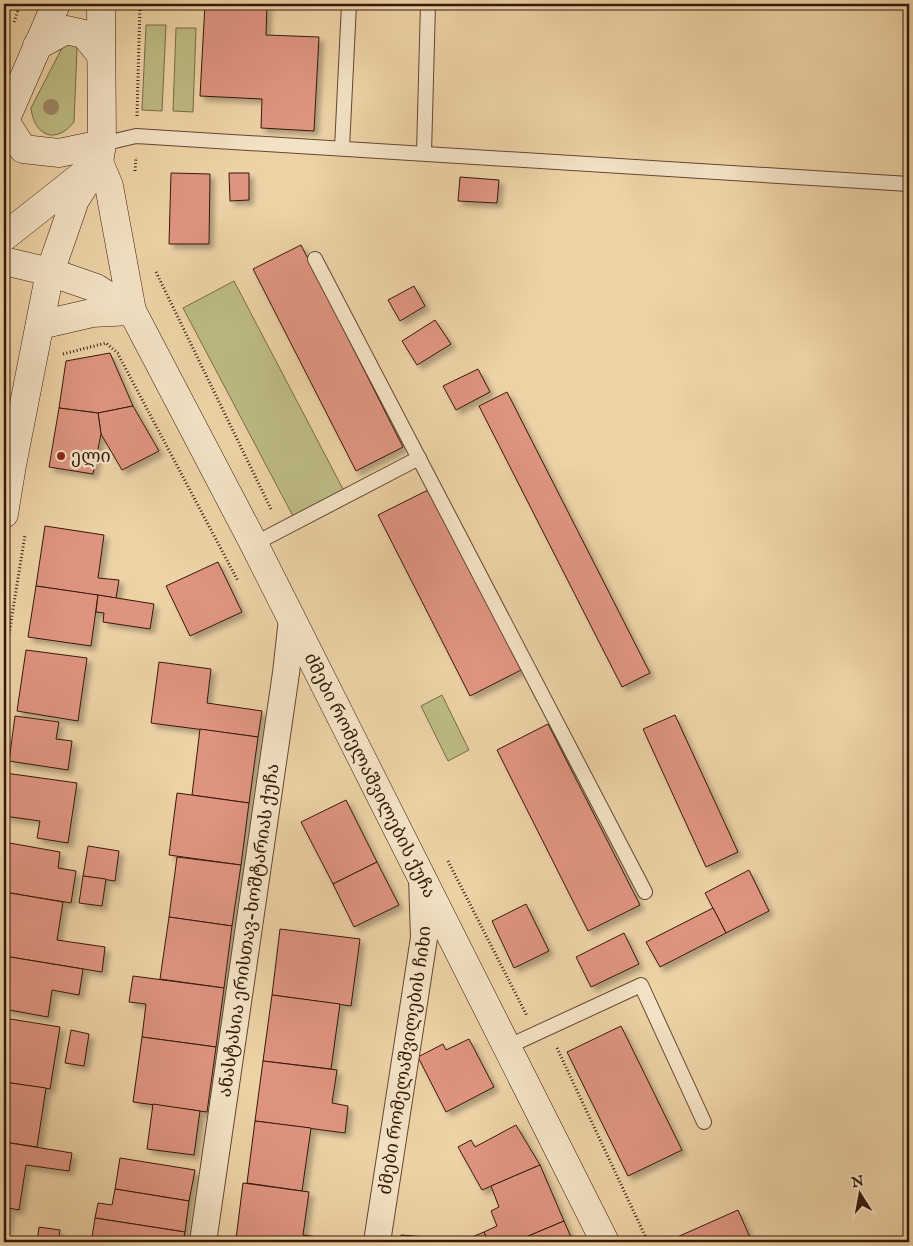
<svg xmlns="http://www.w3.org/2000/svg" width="913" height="1246" font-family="'IM FELL English','Noto Serif Georgian',serif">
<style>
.green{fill:#bdbb84;stroke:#796a46}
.building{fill:#df9480;stroke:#351907;filter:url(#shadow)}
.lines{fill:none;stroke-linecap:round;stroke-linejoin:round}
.lane-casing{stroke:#63472f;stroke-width:16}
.street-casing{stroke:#63472f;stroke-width:28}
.secondary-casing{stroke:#351907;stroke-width:29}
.path{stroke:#351907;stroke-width:3;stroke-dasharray:1 2.5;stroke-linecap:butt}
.lane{stroke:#f3e2c5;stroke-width:14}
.street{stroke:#f3e2c5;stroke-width:26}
.secondary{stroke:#f3e2c5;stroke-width:28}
.tree{fill:#9e8763}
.poi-dot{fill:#8f2418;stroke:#f3e2c5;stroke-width:2}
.labels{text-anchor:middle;stroke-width:5;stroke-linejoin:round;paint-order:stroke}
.poi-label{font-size:18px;fill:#351907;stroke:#f3e2c5;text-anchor:start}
.street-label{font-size:18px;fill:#351907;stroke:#f3e2c5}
</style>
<defs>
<filter id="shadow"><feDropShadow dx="4.5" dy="4.5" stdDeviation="2.5" flood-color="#0004"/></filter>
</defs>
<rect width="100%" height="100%" fill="#edd2a6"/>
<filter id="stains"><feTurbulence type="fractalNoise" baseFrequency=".004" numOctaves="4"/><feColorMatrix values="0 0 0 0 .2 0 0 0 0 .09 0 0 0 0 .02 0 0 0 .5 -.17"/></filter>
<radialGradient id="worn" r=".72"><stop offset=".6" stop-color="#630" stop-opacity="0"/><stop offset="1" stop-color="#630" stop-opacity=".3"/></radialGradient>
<g class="green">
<path d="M146 25H166L162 111 142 110Z"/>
<path d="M176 28H196L193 112 173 111Z"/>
<path d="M69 39 77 47 74 122C56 145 34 136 31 108L65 42Z"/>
<path d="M234 281 344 491 294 518 183 308Z"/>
<path d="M442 695 469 750 448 761 421 706Z"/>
</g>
<g class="building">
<path d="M205 4H267L266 35 319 37 314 131 261 128 262 99 200 96Z"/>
<path d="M171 173 210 174 209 244H169Z"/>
<path d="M229 173H249V200L230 201Z"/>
<path d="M460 177 499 180 497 203 458 201Z"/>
<path d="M301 245 403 447 356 471 253 269Z"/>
<path d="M414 286 425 306 400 321 388 300Z"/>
<path d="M435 320 451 344 417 365 402 341Z"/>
<path d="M110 353 133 406 98 413 59 408 66 361Z"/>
<path d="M478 369 490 392 456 410 443 386Z"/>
<path d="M507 392 650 673 622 687 479 406Z"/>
<path d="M133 406 159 451 122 470 101 434 98 413Z"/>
<path d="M59 408 98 413 101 434 93 474 49 467Z"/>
<path d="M430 489 521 670 470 696 378 515Z"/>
<path d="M45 526 104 535 98 578 119 580 116 598 36 586Z"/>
<path d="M218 562 242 612 190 636 166 586Z"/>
<path d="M36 586 98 595 91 646 28 637Z"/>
<path d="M98 595 154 604 150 629 103 622 104 613 96 612Z"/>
<path d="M26 650 87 658 78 721 17 711Z"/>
<path d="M159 662 211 669 207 703 262 711 258 737 151 723Z"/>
<path d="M675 715 738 852 706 867 643 729Z"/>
<path d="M15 716 59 722 56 739 72 741 68 770 9 761Z"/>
<path d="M548 724 640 905 588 931 497 750Z"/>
<path d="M200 729 258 737 249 803 192 795Z"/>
<path d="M5 773 77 783 68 843 37 838 40 821 4 816Z"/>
<path d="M177 793 249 803 241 865 169 855Z"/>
<path d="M346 800 377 862 333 884 301 822Z"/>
<path d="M4 842 60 852 58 868 76 871 71 903 4 892Z"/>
<path d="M88 846 119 851 115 881 83 876Z"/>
<path d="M177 857 241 865 232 926 169 917Z"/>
<path d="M377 862 399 905 354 927 333 884Z"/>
<path d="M749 870 769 911 726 933 705 893Z"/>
<path d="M83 876 106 879 102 906 79 903Z"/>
<path d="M4 892 63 902 57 940 105 947 102 972 4 956Z"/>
<path d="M526 904 549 951 514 968 492 921Z"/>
<path d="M713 908 726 933 660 967 646 942Z"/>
<path d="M169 917 232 926 224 988 160 979Z"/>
<path d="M280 929 360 939 351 1006 272 995Z"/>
<path d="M624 933 639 964 591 987 576 957Z"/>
<path d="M4 956 83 969 79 995 52 990 48 1017 4 1009Z"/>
<path d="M133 976 224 988 216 1047 142 1037 146 1004 129 1002Z"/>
<path d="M272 995 340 1004 331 1069 263 1061Z"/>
<path d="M4 1018 60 1027 50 1089 4 1082Z"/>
<path d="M621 1026 682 1150 628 1176 567 1052Z"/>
<path d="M71 1030 89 1034 84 1066 65 1063Z"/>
<path d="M142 1037 216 1047 207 1112 133 1102Z"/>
<path d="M469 1039 494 1087 446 1112 418 1057 443 1044 446 1050Z"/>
<path d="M263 1061 337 1070 332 1103 348 1106 345 1133 255 1121Z"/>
<path d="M4 1082 46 1088 37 1147 4 1142Z"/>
<path d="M153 1104 200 1111 194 1155 147 1149Z"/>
<path d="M255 1121 311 1128 302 1191 247 1183Z"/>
<path d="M516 1125 540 1165 482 1190 458 1147 471 1140 475 1147Z"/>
<path d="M4 1142 72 1153 69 1171 26 1165 19 1210 4 1207Z"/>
<path d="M120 1158 195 1170 189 1201 115 1189Z"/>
<path d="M540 1165 564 1221 514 1242H488L484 1232 497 1226 491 1211 499 1207 491 1186Z"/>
<path d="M243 1183 309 1192 303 1235 318 1237 317 1242H255L236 1239Z"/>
<path d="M115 1189 189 1201 185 1232 95 1218 98 1203 112 1205Z"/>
<path d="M4 1207 10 1209 5 1242H4Z"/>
<path d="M738 1210 752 1242H666Z"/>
<path d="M95 1218 185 1232 183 1242H124L92 1237Z"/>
<path d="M564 1221 573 1242H514Z"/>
<path d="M39 1227 60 1230 58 1242H37Z"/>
<path d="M484 1232 488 1242H460Z"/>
<path d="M401 1235 426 1237 425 1242H400Z"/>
<path d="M236 1239 255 1242H235Z"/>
</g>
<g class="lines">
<g class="lane-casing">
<g id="lane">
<path d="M102 144 136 136 909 184"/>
<path d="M342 148 349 4"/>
<path d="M424 153 428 4"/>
<path d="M315 259 645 892"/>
<path d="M254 544 419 458"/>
<path d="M507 1047 641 985 704 1122"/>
</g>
</g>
<g class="street-casing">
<g id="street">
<path id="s1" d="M203 1242 286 673 292 619"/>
<path id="s2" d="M377 1242 424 938 422 877"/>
</g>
</g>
<g class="secondary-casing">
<g id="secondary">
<path d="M37 46 66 30 84 34 101 55"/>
<path d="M5 121 23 149 59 153 102 144"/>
<path d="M4 127 5 121 56 4"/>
<path id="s3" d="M99 162 109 186 132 311 254 544 605 1242"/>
<path d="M4 237 86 172"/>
<path d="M4 261 50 272 96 288 132 311"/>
<path d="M40 325 92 313 132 311"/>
<path d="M4 514 12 465 50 272 75 200 99 162 102 144 101 4"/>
</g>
</g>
<g class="path">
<path d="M151 4 205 6"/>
<path d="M14 22 20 4"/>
<path d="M137 116 140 4"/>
<path d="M135 171 136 157"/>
<path d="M156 272 271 509"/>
<path d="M63 354 106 343 120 355"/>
<path d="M119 356 238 581"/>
<path d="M4 665 25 535"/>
<path d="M448 861 527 1016"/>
<path d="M557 1048 648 1242"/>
</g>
<use href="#lane" class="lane"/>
<use href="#street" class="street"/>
<use href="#secondary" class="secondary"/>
</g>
<circle class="tree" cx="51" cy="107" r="8"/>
<circle class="poi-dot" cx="61" cy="456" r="5"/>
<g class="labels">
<g class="poi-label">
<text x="71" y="462">ელი</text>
</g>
<g class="street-label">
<text dy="6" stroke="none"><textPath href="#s3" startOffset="675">ძმები რომელაშვილების ქუჩა</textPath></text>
<text dy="6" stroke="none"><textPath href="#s1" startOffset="315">ანასტასია ერისთავ-ხოშტარიას ქუჩა</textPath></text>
<text dy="6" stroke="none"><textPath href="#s2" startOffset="184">ძმები რომელაშვილების ჩიხი</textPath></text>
</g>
</g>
<rect width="913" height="1246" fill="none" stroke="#edd2a6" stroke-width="20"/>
<rect x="5" y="5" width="903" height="1236" fill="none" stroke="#351907" stroke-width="2.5"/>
<rect x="10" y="10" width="893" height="1226" fill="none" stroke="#351907"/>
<g transform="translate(860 1194) rotate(349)" stroke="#f3e2c5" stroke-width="4" paint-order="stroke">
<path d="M0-4L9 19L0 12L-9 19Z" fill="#351907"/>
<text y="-8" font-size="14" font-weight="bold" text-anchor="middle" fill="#351907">N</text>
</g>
<rect width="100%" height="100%" filter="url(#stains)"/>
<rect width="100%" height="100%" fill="url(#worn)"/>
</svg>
